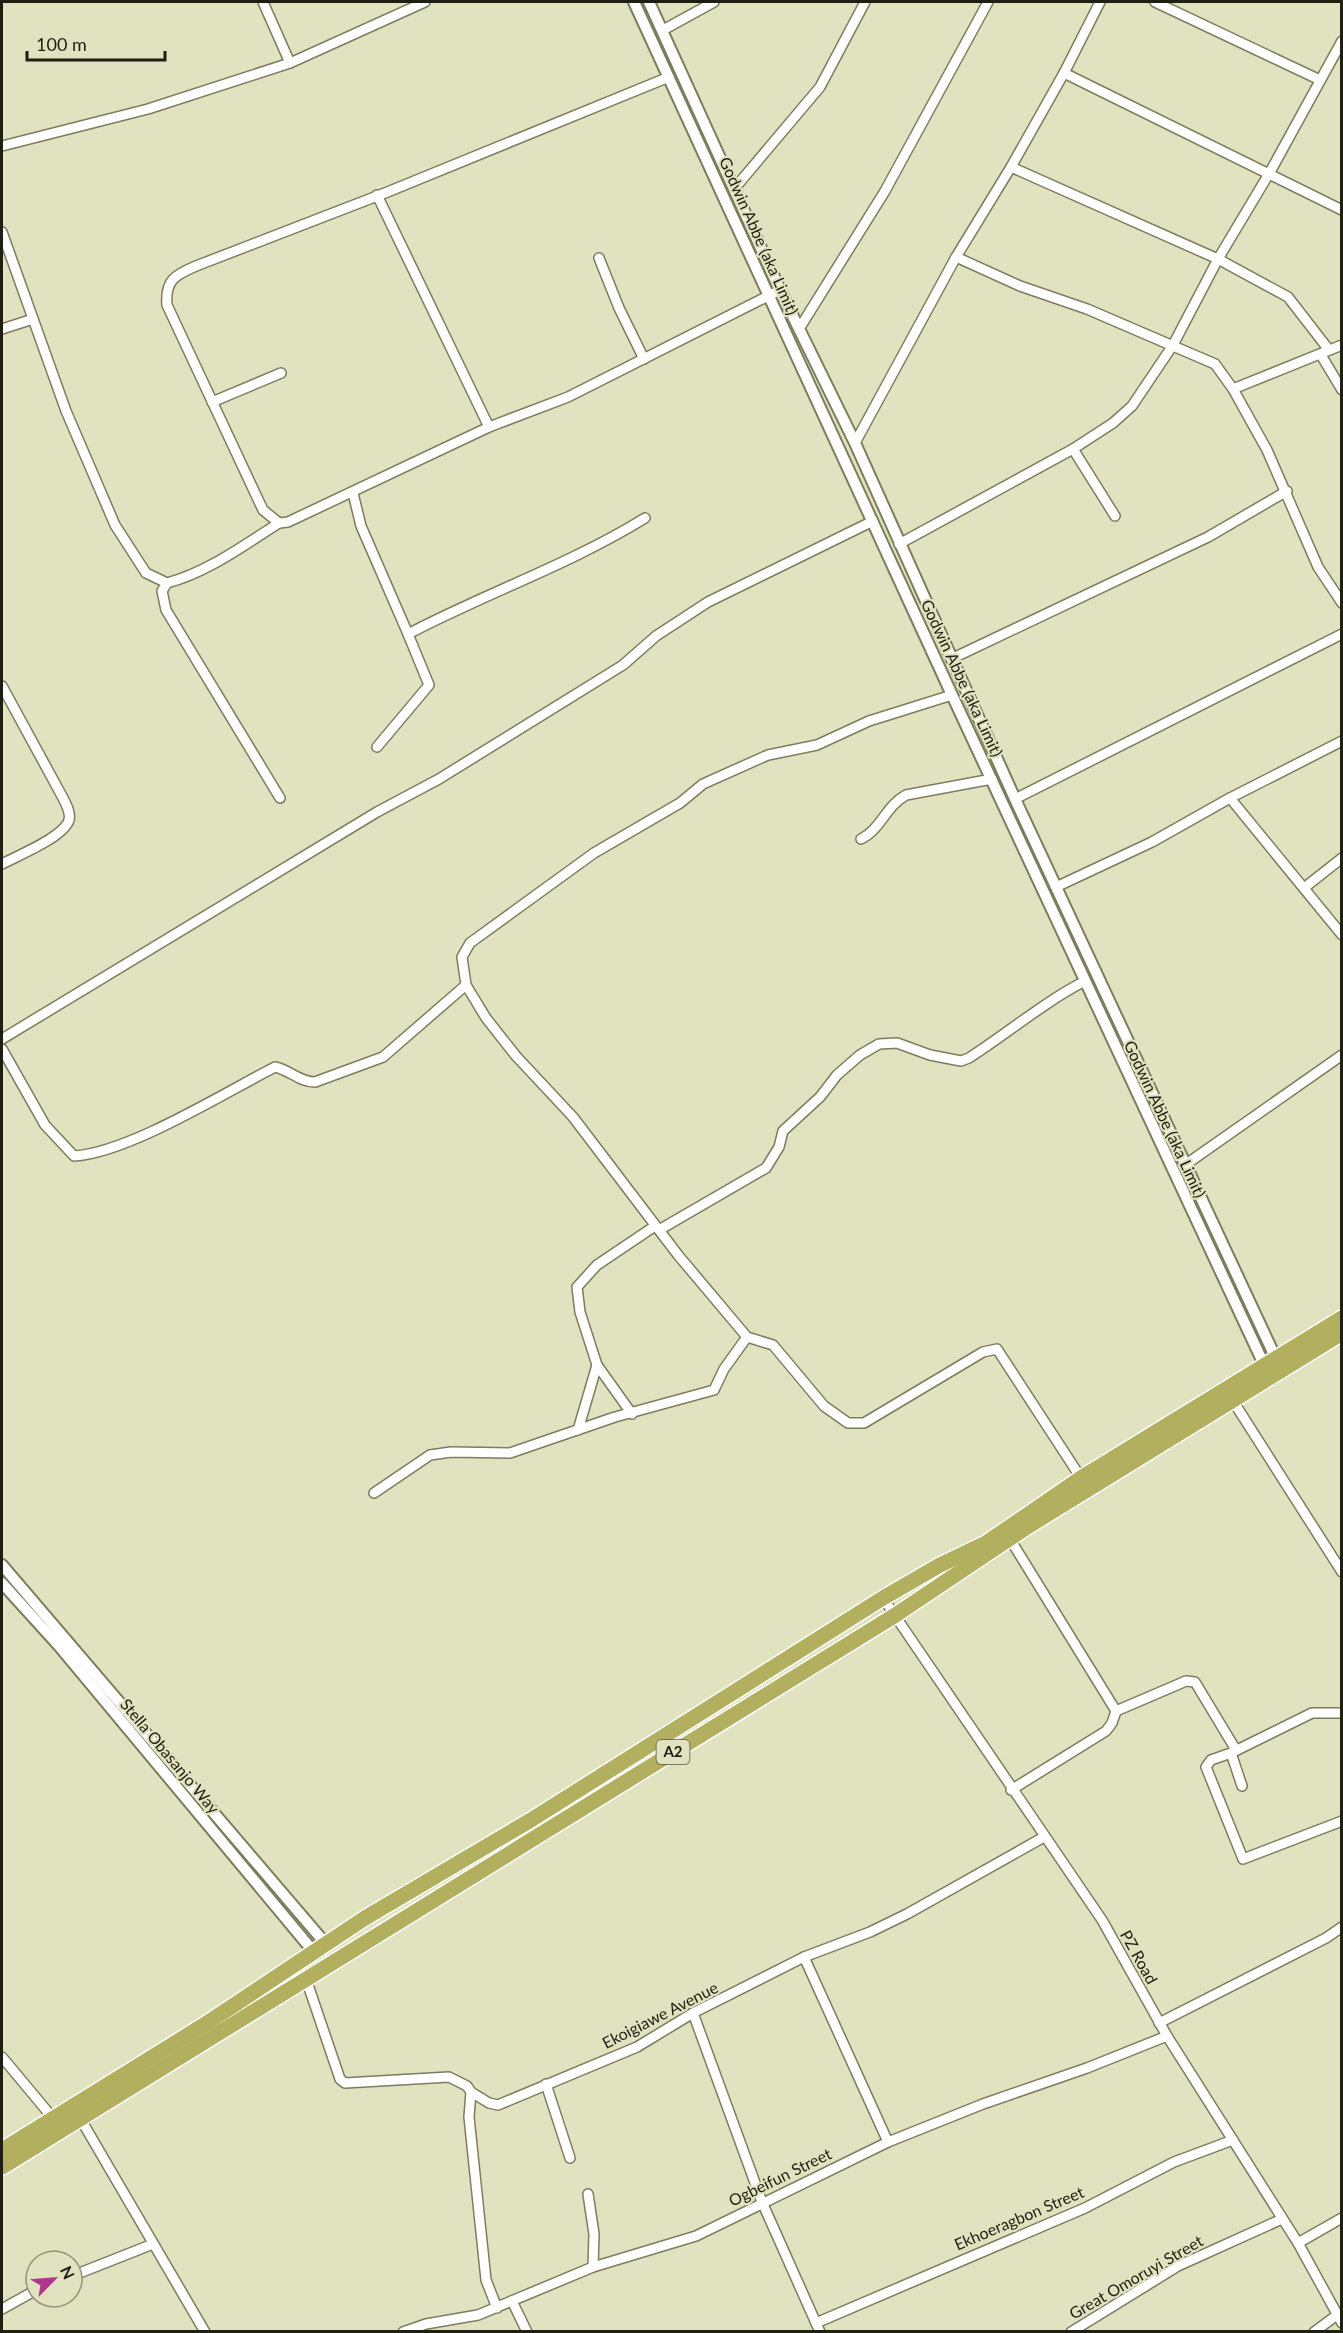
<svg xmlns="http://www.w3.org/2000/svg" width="1343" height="2333" font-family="Lato,sans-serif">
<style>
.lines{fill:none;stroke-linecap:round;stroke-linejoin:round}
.minor-casing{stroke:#7d7d5e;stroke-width:12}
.tertiary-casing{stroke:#7d7d5e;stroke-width:14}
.trunk-casing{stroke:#fff;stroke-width:18}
.minor{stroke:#fff;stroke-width:9}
.tertiary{stroke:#fff;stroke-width:10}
.trunk{stroke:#b2b05f;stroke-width:15}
.labels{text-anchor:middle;stroke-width:4.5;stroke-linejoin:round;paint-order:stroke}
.shield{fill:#e1e2bf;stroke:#585946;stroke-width:1.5}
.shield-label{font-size:15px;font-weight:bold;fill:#1e1e12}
.street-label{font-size:16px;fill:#1e1e12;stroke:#e1e2bf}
</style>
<rect width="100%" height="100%" fill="#e1e2bf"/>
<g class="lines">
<g class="minor-casing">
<g id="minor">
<path d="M263 2 290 63"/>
<path d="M1155 2 1320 80"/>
<path d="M663 30 714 2"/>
<path d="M1064 73 1342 210"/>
<path d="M669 77 385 193 196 266C175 275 165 280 167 305L263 510 279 523 288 522 489 427 568 397 780 290"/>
<path d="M2 146 148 109 290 63 425 2"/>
<path d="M1011 167 1218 259 1288 297 1329 350"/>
<path d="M734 189 820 87 865 2"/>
<path d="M377 195 489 427"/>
<path d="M2 232 66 411 115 525 146 573 167 583C208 572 244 545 279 523"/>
<path d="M956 257 1020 286 1087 309 1215 364 1233 389 1267 450 1318 567 1342 603"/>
<path d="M599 258 619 308 644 359"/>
<path d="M2 329 33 319"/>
<path d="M799 329 885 191 988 2"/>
<path d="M1321 355 1342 390"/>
<path d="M1233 389 1342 345"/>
<path d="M212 402 281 373"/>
<path d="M855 443 956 257 1011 167 1064 73 1100 2"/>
<path d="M1073 449 1115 516"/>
<path d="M353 493 361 526 408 634C486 593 571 564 645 518"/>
<path d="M899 544 1073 449 1113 423 1132 406 1173 345 1218 259 1270 172 1342 41"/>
<path d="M167 583 162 591 166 610 280 798"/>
<path d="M951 659 1208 537 1287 491"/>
<path d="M2 686 63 798C66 804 71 813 69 820 64 837 17 856 2 864"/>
<path d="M377 747 429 685 408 634"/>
<path d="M1230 798 1342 935"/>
<path d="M1015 799 1342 634"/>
<path d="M861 839C881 829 886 806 906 795L992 779"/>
<path d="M1056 887 1152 842 1230 798 1342 741"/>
<path d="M1304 888 1342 858"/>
<path d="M466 985 486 1018 516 1056 573 1117 678 1255 747 1337 773 1345 824 1406 848 1423H864L983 1352 997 1349 1081 1478"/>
<path d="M2 1039 377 812 439 779 623 665 656 636 708 602 873 521"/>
<path d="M2 1049 45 1125 74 1156C128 1153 224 1093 275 1067 290 1070 299 1082 315 1082L383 1057 466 985 462 957 470 943 594 853 680 803 703 784 768 755 817 745 869 721 952 695"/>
<path d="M1185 1165 1342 1055"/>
<path d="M659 1230 766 1168 779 1147 783 1131 820 1097 837 1075 860 1055 879 1044 897 1043 930 1055 961 1061 969 1058C1008 1033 1044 1002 1085 981"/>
<path d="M1233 1401 1342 1572"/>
<path d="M632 1414 597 1365 580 1312 577 1287 597 1265 655 1226"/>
<path d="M578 1430 597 1365"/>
<path d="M374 1493 430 1455 451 1452 510 1453 615 1417 714 1390 724 1369 747 1337"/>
<path d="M1010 1539 1116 1711 1112 1723 1106 1731 1011 1790"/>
<path d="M883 1598 1102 1920 1167 2036 1298 2243 1342 2323"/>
<path d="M1116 1711 1186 1681 1195 1682 1236 1750"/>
<path d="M1342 1713H1312L1231 1753 1211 1760 1206 1767 1243 1859 1342 1821"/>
<path d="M1231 1753 1242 1786"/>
<path d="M804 1957 888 2142"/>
<path d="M306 1979 340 2079 345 2083 449 2077 467 2086 471 2092 489 2103 498 2105 637 2047 693 2013 804 1957 870 1932 907 1914 1044 1837"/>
<path d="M693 2013 762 2202 820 2332"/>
<path d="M1159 2023 1326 1938 1342 1927"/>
<path d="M2 2057 52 2117"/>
<path d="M546 2084 570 2158"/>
<path d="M471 2092 469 2117 486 2280 497 2308"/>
<path d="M80 2118 205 2332"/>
<path d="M588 2194 594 2234 593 2267"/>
<path d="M1298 2243 1342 2218"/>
<path d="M72 2276 153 2244"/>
<path d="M512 2301 527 2332"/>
<path d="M2 2309 36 2290"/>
<path d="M816 2323 1085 2208 1174 2162 1233 2140"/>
<path d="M403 2332 426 2324 478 2315 593 2267 696 2236 888 2142 983 2104 1087 2068 1167 2036"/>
<path d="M1071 2332 1178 2266 1282 2219"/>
<path d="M1314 2332 1337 2315"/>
</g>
</g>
<g class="tertiary-casing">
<g id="tertiary">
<path d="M634 2 952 695 1267 1371"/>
<path d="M649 2 780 290 855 443 1015 799 1278 1363"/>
<path d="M2 1565 325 1943"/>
<path d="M2 1583 60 1647 313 1951"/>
</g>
</g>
<g class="trunk-casing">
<g id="trunk">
<path d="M2 2150 204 2025 365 1918 531 1820 883 1598 940 1565 986 1543 1081 1478 1342 1318"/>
<path d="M2 2167 894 1616 1027 1527 1342 1333"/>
</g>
</g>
<use href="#minor" class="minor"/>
<use href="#tertiary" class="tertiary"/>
<use href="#trunk" class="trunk"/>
</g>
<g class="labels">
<rect class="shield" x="656.5" y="1740" width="33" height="24" rx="4.5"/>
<g class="shield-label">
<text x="673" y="1757">A2</text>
</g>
<g class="street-label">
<text transform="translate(759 236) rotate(66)" y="6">Godwin Abbe (aka Limit)</text>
<text transform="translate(962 678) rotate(65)" y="6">Godwin Abbe (aka Limit)</text>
<text transform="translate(1165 1119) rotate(65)" y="6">Godwin Abbe (aka Limit)</text>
<text transform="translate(170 1756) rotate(50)" y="6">Stella Obasanjo Way</text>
<text transform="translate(1139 1957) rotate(61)" y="6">PZ Road</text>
<text transform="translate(660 2015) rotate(-27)" y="6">Ekoigiawe Avenue</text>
<text transform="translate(780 2177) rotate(-26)" y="6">Ogbeifun Street</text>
<text transform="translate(1019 2218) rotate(-23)" y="6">Ekhoeragbon Street</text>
<text transform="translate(1136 2277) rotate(-30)" y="6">Great Omoruyi Street</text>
</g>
</g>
<rect width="1343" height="2333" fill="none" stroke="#1e1e12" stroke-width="6"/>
<g transform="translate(54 2279) rotate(65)"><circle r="28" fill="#e1e2bf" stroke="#93947a" stroke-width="1.5"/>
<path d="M0-4.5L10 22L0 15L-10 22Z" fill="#ae368b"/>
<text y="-9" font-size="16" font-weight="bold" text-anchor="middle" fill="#1e1e12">N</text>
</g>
<path d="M27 51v9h138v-9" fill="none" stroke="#1e1e12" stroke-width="3"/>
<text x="36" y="51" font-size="18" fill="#1e1e12" stroke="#e1e2bf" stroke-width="4.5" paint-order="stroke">100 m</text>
</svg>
